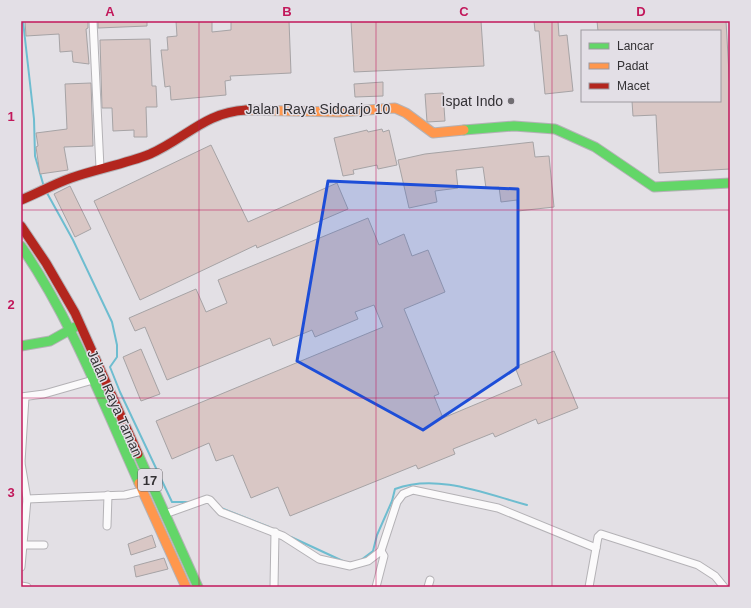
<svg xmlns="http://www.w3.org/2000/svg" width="751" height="608" font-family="Arial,sans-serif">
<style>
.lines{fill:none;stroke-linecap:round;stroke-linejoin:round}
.stream{stroke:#6ebdd0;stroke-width:2}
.building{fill:#d9c7c5;stroke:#a6a3a5}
.street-casing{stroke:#b4b2b6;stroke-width:9}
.fast-casing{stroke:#b4b2b6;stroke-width:11}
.slow-casing{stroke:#b4b2b6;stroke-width:11}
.jam-casing{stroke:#b4b2b6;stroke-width:11}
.street{stroke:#fbfafb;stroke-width:7}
.fast{stroke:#63d668;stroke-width:9}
.slow{stroke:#ff974d;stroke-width:9}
.jam{stroke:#b3261e;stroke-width:9}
.marked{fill:#1d4ed8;fill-opacity:0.2;stroke:#1d4ed8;stroke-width:3;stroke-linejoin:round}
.grid{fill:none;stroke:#c2185b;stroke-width:1;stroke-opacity:0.55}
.poi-dot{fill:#716e72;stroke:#e3dfe6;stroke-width:1.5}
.labels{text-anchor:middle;stroke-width:3;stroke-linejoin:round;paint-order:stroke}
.shield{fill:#e3dfe6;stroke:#686569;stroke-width:1}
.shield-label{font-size:13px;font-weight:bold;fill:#333134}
.poi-label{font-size:14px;fill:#333134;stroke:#e3dfe6;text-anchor:end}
.street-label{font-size:14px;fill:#333134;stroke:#e3dfe6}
.neatline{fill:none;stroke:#c2185b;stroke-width:1.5}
.grid-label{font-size:13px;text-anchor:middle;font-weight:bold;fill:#c2185b}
</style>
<rect width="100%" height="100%" fill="#e3e0e5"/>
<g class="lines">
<g class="stream">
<path d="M23 21 34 119 35 156 44 187"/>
<path d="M47 193 73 240 112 322 117 345V357L110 367 120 392 172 502H190"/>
<path d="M221 508 269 527"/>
<path d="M291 537 345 562"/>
<path d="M361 560 373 551 377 535 392 501 395 489C437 473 486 494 527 505"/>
</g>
</g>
<g class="building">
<path d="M25 21H88V28L86 29 89 64 73 62 72 51 60 52 59 34 26 36Z"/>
<path d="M98 21H147V26L98 28Z"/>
<path d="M176 21H212V32L231 30V21H289L291 73 230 76 231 80 225 81 226 95 171 100 170 86 165 87 161 50H168L167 37 177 36Z"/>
<path d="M351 21H481L484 66 354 72Z"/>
<path d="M534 21H558L559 36 567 35 573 91 545 94 539 31H535Z"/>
<path d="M597 21H726L730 91V169L659 173 656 115 633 116 632 101H720V31H598Z"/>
<path d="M150 39 152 86H156L157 107H146L147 137H134V130L113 131 112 108H102L100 40Z"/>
<path d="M383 82V96L355 97 354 84Z"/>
<path d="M91 83 93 146 64 147 68 170 40 174 36 147 38 146 36 133 67 129 65 84Z"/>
<path d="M443 93 445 121 427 122 425 94Z"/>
<path d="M382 129 383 132 389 130 397 165 378 169 377 165 353 170 354 174 343 176 334 138 367 130 368 132Z"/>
<path d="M533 142 535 157 549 156 554 207 518 211 517 200 501 202 499 187 486 188 483 167 456 170 458 188 435 191 437 202 409 208 398 160 425 154Z"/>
<path d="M211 145 248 222 337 183 348 209 257 248 256 245 140 300 94 201Z"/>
<path d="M70 186 91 229 75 237 54 194Z"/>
<path d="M368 218 379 245 404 234 412 256 428 250 445 292 404 309 439 394 434 396 443 418 522 385 515 367 554 351 578 408 538 424 536 419 495 437 493 433 453 449 455 454 418 469 416 465 290 516 278 487 251 498 233 455 216 461 209 443 172 459 156 421 383 327 374 305 355 312 358 319 315 337 312 330 273 346 270 338 167 380 145 327 135 331 129 318 196 289 206 312 227 303 218 280Z"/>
<path d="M141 349 160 394 141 401 123 357Z"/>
<path d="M152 535 156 547 131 555 128 544Z"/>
<path d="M164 558 168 569 136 577 134 566Z"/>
</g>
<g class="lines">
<g class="street-casing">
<g id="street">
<path d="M93 21 100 168"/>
<path d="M21 397 44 394 93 380"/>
<path d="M21 462 25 397"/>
<path d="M21 463 27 499 21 567"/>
<path d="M27 499 125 495 142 491"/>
<path d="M165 514 207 499 210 500 221 512 283 536 319 559 350 566 368 561 381 551 397 502 403 494 413 490 498 508 596 548"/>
<path d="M107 526 108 495"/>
<path d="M23 545H44"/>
<path d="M21 586 27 587"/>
<path d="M274 587 275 532"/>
<path d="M376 587 384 556 381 551"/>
<path d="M428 587 430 580"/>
<path d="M589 587 598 537 601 534 698 565 715 576 724 587"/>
</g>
</g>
<g class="fast-casing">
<g id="fast">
<path d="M464 130 514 126 555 129 595 147 654 187 730 183"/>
<path d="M21 246C71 319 103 403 139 483"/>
<path d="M21 346 50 341 75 327"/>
<path d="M138 454 198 587"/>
</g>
</g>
<g class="slow-casing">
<g id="slow">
<path d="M246 110 340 112 395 108 406 113 433 133 464 130"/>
<path d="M139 483 186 587"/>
</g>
</g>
<g class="jam-casing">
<g id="jam">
<path d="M21 200C38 193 54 184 71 178 97 169 125 164 150 154 185 139 205 112 246 110"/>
<path d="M21 226 46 263 75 313 138 454"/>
</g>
</g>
<use href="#street" class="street"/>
<use href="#fast" class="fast"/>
<use href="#slow" class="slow"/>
<use href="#jam" class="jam"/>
</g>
<path class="marked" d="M328 181 518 189V367L423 430 297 361Z"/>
<path class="grid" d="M199 21V587M376 21V587M552 21V587M21 210H730M21 398H730"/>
<circle class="poi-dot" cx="511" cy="101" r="4"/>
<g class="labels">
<rect class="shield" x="138" y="469" width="24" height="22" rx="3"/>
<g class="shield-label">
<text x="150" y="485">17</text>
</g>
<g class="poi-label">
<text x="503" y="106">Ispat Indo</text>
</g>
<g class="street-label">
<text x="318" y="114">Jalan Raya Sidoarjo 10</text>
<text transform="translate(115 403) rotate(66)" y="5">Jalan Raya Taman</text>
</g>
</g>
<rect width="751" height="608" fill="none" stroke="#e3dfe6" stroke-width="44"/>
<rect x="581" y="30" width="140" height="72" fill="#e3dfe6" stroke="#9d999f"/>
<rect x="589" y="43" width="20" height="6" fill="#63d668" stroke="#9d999f"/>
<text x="617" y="50" font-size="12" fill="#333134">Lancar</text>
<rect x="589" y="63" width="20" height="6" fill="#ff974d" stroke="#9d999f"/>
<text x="617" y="70" font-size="12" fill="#333134">Padat</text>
<rect x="589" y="83" width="20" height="6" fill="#b3261e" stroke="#9d999f"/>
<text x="617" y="90" font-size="12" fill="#333134">Macet</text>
<rect x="22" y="22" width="707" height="564" class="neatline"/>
<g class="grid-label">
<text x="110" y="16">A</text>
<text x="287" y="16">B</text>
<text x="464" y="16">C</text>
<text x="641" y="16">D</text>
<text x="11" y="121">1</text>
<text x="11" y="309">2</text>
<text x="11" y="497">3</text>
</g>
</svg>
